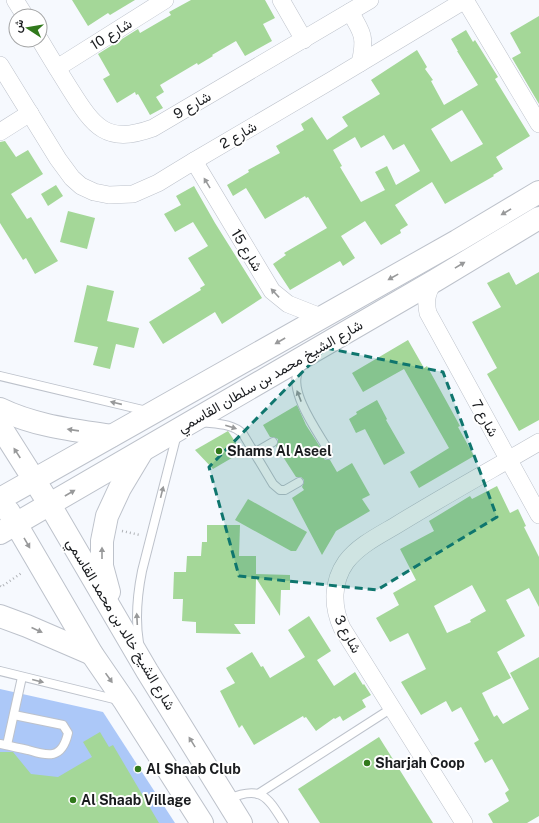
<svg xmlns="http://www.w3.org/2000/svg" width="539" height="823" font-family="'Public Sans',Vazirmatn,sans-serif">
<style>
.green{fill:#acc8f8}
.building{fill:#a4d798;fill-rule:evenodd}
.lines{fill:none;stroke-linecap:round;stroke-linejoin:round}
.lane-casing{stroke:#bdc2cb;stroke-width:10}
.street-casing{stroke:#bdc2cb;stroke-width:18}
.secondary-casing{stroke:#bdc2cb;stroke-width:24}
.path{stroke:#afb2b6;stroke-width:2.5;stroke-dasharray:1 3;stroke-linecap:butt}
.lane{stroke:#fff;stroke-width:8}
.street{stroke:#fff;stroke-width:17}
.secondary{stroke:#fff;stroke-width:22}
.oneway{fill:#98999a}
.marked{fill:#0f766e;fill-opacity:0.2;stroke:#0f766e;stroke-width:3;stroke-dasharray:8 5;stroke-linejoin:round}
.poi-dot{fill:#31791c;stroke:#fff;stroke-width:1.5}
.labels{text-anchor:middle;stroke-width:4;stroke-linejoin:round;paint-order:stroke}
.street-label{font-size:14px;fill:#1a1c1f;stroke:#fff}
.poi-label{font-size:14px;font-weight:bold;fill:#1a1c1f;stroke:#fff;text-anchor:start}
</style>
<rect width="100%" height="100%" fill="#f6f9fe"/>
<path class="green" d="M0 689 103 712 175 823H0Z"/>
<g class="building">
<path d="M72 0H135L110 15 108 13 88 26Z"/>
<path d="M191 0H265L275 18 263 24 272 41 245 56 236 41 212 55 213 56 198 65 197 63 160 85 164 92 156 97 163 108 150 115 138 94 136 95 135 92 117 103 103 79 110 75 98 54 138 29 140 33 171 15 169 12Z"/>
<path d="M539 16V104L512 58 521 53 510 33Z"/>
<path d="M466 30 473 42 475 40 498 77 495 79 530 136 496 157 503 169 493 175 494 176 445 204 432 182 395 205 408 225 400 230 401 233 381 245 365 221 341 236 355 258 343 266 340 261 290 290 273 264 286 255 284 253 327 228 308 197 306 198 305 196 265 219 246 188 233 196 227 185 249 172 248 170 280 153 276 146 304 130 301 124 312 117 327 140 348 126 342 117 380 94 371 80 417 50 427 67 425 69 433 80 431 81 444 105 478 85 457 51H458L451 39ZM462 110 483 144 451 162 431 129ZM384 135 393 150 404 144 420 171 396 185 387 166 375 172 385 190 361 202 340 167 342 166 333 150 355 137 361 148Z"/>
<path d="M5 141 16 157 28 150 43 174 11 194 27 219 31 217 58 261 35 274 26 258 23 260 0 223V142Z"/>
<path d="M56 185 63 196 48 206 41 194Z"/>
<path d="M194 186 215 223 262 298 222 324 215 312 163 344 149 322 201 290 200 288 205 285 188 258 208 246 193 222 175 232 164 214 181 205 176 196Z"/>
<path d="M68 211 95 218 87 249 60 242Z"/>
<path d="M509 272 516 285 539 272V420L519 431 487 374 497 368 472 322 501 307 487 283Z"/>
<path d="M87 285 114 291 107 321 139 328 134 348 116 344 110 369 93 365 98 347 74 342Z"/>
<path d="M408 340 424 368 427 366 460 426 458 427 474 456 419 488 410 472 449 448 404 369 363 392 352 373Z"/>
<path d="M377 400 387 419 386 420 405 453 384 465 365 429 356 433 349 419 357 414 356 412Z"/>
<path d="M297 405 306 425 322 450 324 459 326 460H330L337 472 352 463 370 495 362 499 370 511 336 531 322 555 292 498 304 490 302 487 304 482V480L301 477H296L276 446 278 442V439L273 437H270L263 425Z"/>
<path d="M228 431 242 452 213 469 195 450Z"/>
<path d="M497 486 510 513 518 509 526 526 524 527 539 557V607L529 588 506 600 525 636 497 652 511 678 482 693 494 717 497 715 503 724 529 709 510 673 539 657V816L527 823H493L488 814 509 801 505 793 509 790 492 759 485 763 474 743 479 740 461 707 452 712 446 701 421 715 401 682 426 669 408 633 390 642 376 618 399 605 393 593 416 580 400 549 434 531 429 521 470 496 472 499ZM472 585 486 611 470 620 471 622 447 633 434 606Z"/>
<path d="M248 499 307 532 296 551H291L235 520Z"/>
<path d="M207 525H240L239 556H256V574L290 575V590H281L280 616 256 578 255 624H234L241 634 196 633V622L182 621 183 599H173L174 572H186L187 556H201L202 542H207Z"/>
<path d="M309 616 331 651 317 660 334 686 355 672 363 685 364 684 371 695 362 700 366 707 343 721 340 716 335 719 334 718 316 731 306 717 304 718 303 716 254 745 242 725 239 728 220 691 235 683 226 668 252 652 261 667 263 666 270 678 305 657 288 630Z"/>
<path d="M100 732 109 747 113 745 159 823H0V752H13L31 774 58 777 92 757 83 742Z"/>
<path d="M379 737 433 823H320L298 789Z"/>
</g>
<g class="lines">
<g class="lane-casing">
<g id="lane">
<path d="M303 364C301 366 299 369 298 372 289 392 317 431 327 448L328 455"/>
<path d="M0 376 147 411"/>
<path d="M201 422C216 424 232 423 243 434L273 484 280 490H285L299 482"/>
<path d="M254 453 273 442"/>
<path d="M139 643C135 619 137 596 142 571L177 434"/>
<path d="M0 671 118 700"/>
<path d="M0 744C9 746 18 748 28 750 48 756 62 760 68 733L63 725 14 715"/>
<path d="M7 745 22 677"/>
<path d="M258 794 392 708"/>
<path d="M228 799C261 785 267 796 284 823"/>
</g>
</g>
<g class="street-casing">
<g id="street">
<path d="M15 0 25 16"/>
<path d="M281 0 304 40"/>
<path d="M465 0 539 124"/>
<path d="M350 12C363 33 366 38 360 63"/>
<path d="M40 40C50 57 60 73 70 89 94 127 106 145 153 128L370 0"/>
<path d="M0 65 58 159 72 178 81 186 94 192 109 195 133 194 158 183 171 175 194 161 332 80 465 0"/>
<path d="M57 68 165 0"/>
<path d="M0 132 30 113"/>
<path d="M194 161 272 291 288 304 321 317"/>
<path d="M436 280C427 290 425 300 428 313L539 515"/>
<path d="M464 823 342 628C332 606 332 582 346 562 358 546 378 536 395 526 442 497 491 470 539 442"/>
</g>
</g>
<g class="secondary-casing">
<g id="secondary">
<path d="M0 409C35 426 74 430 111 436"/>
<path d="M0 426 50 505 147 671 241 823"/>
<path d="M0 499 457 241 539 192"/>
<path d="M9 512 92 654 125 702 202 823"/>
<path d="M0 533 436 280 539 218"/>
<path d="M109 592 102 566V541L107 516 120 488 141 453"/>
<path d="M0 616 27 626 92 654"/>
</g>
</g>
<g class="path">
<path d="M122 531 140 535"/>
<path d="M0 586 1 587 23 572"/>
</g>
<use href="#lane" class="lane"/>
<use href="#street" class="street"/>
<use href="#secondary" class="secondary"/>
</g>
<defs><path id="oneway-solid" d="M-6-.8H1V-3.2L6.5 0L1 3.2V.8H-6Z"/></defs>
<g class="oneway">
<use href="#oneway-solid" transform="translate(207 183) rotate(-121)"/>
<use href="#oneway-solid" transform="translate(506 212) rotate(149)"/>
<use href="#oneway-solid" transform="translate(460 265) rotate(-31)"/>
<use href="#oneway-solid" transform="translate(393 277) rotate(151)"/>
<use href="#oneway-solid" transform="translate(275 293) rotate(-133)"/>
<use href="#oneway-solid" transform="translate(280 341) rotate(150)"/>
<use href="#oneway-solid" transform="translate(299 396) rotate(-111)"/>
<use href="#oneway-solid" transform="translate(116 403) rotate(-167)"/>
<use href="#oneway-solid" transform="translate(231 427) rotate(17)"/>
<use href="#oneway-solid" transform="translate(73 430) rotate(-172)"/>
<use href="#oneway-solid" transform="translate(17 453) rotate(-123)"/>
<use href="#oneway-solid" transform="translate(162 492) rotate(-76)"/>
<use href="#oneway-solid" transform="translate(70 493) rotate(-30)"/>
<use href="#oneway-solid" transform="translate(27 543) rotate(60)"/>
<use href="#oneway-solid" transform="translate(102 553) rotate(-90)"/>
<use href="#oneway-solid" transform="translate(137 619) rotate(-93)"/>
<use href="#oneway-solid" transform="translate(37 630) rotate(24)"/>
<use href="#oneway-solid" transform="translate(109 678) rotate(55)"/>
<use href="#oneway-solid" transform="translate(38 681) rotate(14)"/>
<use href="#oneway-solid" transform="translate(192 742) rotate(-122)"/>
</g>
<path class="marked" d="M326 348 443 372 497 517 377 590 239 576 209 467Z"/>
<g class="poi-dot">
<circle cx="219" cy="451" r="4"/>
<circle cx="367" cy="763" r="4"/>
<circle cx="138" cy="769" r="4"/>
<circle cx="73" cy="800" r="4"/>
</g>
<g class="labels">
<g class="street-label">
<text transform="translate(111 34) rotate(-32)" y="5">شارع 10</text>
<text transform="translate(192 105) rotate(-30)" y="5">شارع 9</text>
<text transform="translate(238 135) rotate(-30)" y="5">شارع 2</text>
<text transform="translate(247 250) rotate(59)" y="5">شارع 15</text>
<text transform="translate(270 376) rotate(-30)" y="5">شارع الشيخ محمد بن سلطان القاسمي</text>
<text transform="translate(485 418) rotate(61)" y="5">شارع 7</text>
<text transform="translate(121 624) rotate(59)" y="5">شارع الشيخ خالد بن محمد القاسمي</text>
<text transform="translate(348 634) rotate(62)" y="5">شارع 3</text>
</g>
<g class="poi-label">
<text x="227" y="456">Shams Al Aseel</text>
<text x="375" y="768">Sharjah Coop</text>
<text x="146" y="774">Al Shaab Club</text>
<text x="81" y="805">Al Shaab Village</text>
</g>
</g>
<g transform="translate(28 28) rotate(282)"><circle r="19" fill="#ffffff" stroke="#a3a4a5"/>
<path d="M0-3L7 15L0 10L-7 15Z" fill="#31791c"/>
<text y="-6" font-size="11" font-weight="bold" text-anchor="middle" fill="#1a1c1f">ش</text>
</g>
</svg>
